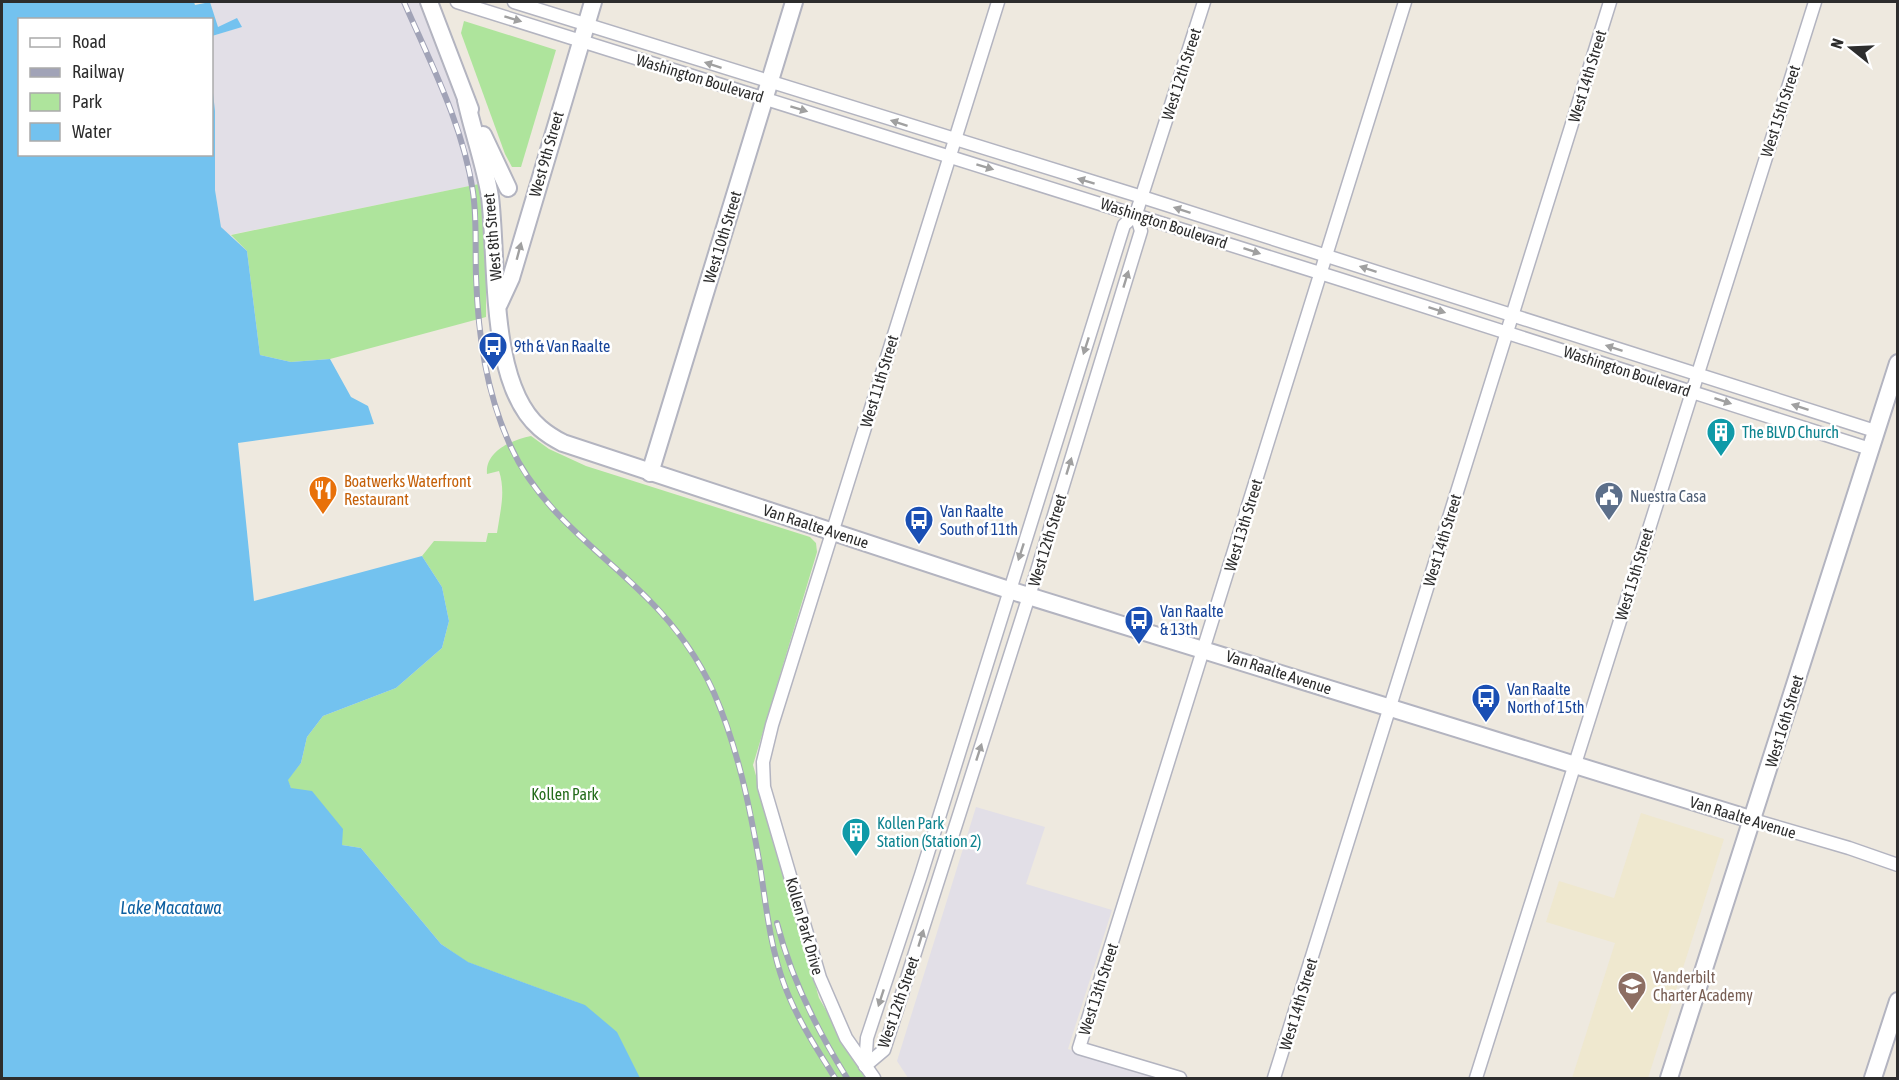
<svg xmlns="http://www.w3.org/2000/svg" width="1899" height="1080" font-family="'Asap Condensed',sans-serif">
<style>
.industrial{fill:#e2dfe7}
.education{fill:#efe8cf}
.green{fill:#aee49c}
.water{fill:#73c2ef}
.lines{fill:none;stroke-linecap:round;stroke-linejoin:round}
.street-casing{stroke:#b3b4c0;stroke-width:15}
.secondary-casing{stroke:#b3b4c0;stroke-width:20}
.street{stroke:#fff;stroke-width:12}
.secondary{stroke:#fff;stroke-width:16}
.rail-casing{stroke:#a1a3b7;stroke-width:6}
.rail{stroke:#fff;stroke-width:4;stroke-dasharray:11;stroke-linecap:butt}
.oneway{fill:#a0a0a0}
.labels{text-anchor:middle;stroke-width:5;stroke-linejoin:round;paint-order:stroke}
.street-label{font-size:16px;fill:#2d2d2d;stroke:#fff}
.transit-label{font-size:16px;fill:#164399;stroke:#fff;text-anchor:start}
.culture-label{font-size:16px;fill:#0d838f;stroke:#fff;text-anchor:start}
.food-label{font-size:16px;fill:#c56008;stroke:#fff;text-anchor:start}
.service-label{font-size:16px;fill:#4e5e75;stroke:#fff;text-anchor:start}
.park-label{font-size:16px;fill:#246c1b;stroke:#fff}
.education-label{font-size:16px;fill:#785e54;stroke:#fff;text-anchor:start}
.water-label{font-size:18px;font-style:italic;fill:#0d5fa0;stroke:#fff}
</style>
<rect width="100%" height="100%" fill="#eee9df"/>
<g class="industrial">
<path d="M210 2H423L466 124 479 184 229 235 221 227 215 190 212 36 241 27H217Z"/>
<path d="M976 807 1045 827 1026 884 1112 910 1068 1049 1162 1078H908L897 1061Z"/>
</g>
<path class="education" d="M1641 813 1724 839 1648 1078H1572L1615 943 1546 922 1559 881 1614 898Z"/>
<g class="green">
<path d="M464 21 556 50 521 167H512L505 154 461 33Z"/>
<path d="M479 184 486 218V317L330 359 291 362 260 355 247 251 231 235Z"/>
<path d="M531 436 549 449 586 466 810 537 816 543 817 552 753 765 819 998 865 1078H640L576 1002 467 962 441 944 361 848 342 845 291 788 287 780 301 763 307 737 323 716 396 688 442 648 449 621 442 587 422 556 434 541 486 542 488 533H497C500 512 506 492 499 471L487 474C485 451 512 440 531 436Z"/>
</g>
<path class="water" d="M2 2H194L195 5 210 2 218 27 237 18 242 27 212 36V20H20V154H212V84L215 111V190L221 227 247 251 260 355 291 362 330 359 351 397 368 406 374 424 238 443 254 601 422 556 442 587 449 621 442 648 396 688 323 716 307 737 301 763 288 780 291 788 312 791 343 829 342 845 361 848 441 944 468 962 585 1005 617 1032 640 1078H2Z"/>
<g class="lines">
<g class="street-casing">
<g id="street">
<path d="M457 2 1339 279 1870 449"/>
<path d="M514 2 1142 197 1875 431"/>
<path d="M1753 820 1849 848 1898 865"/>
<path d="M865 1066 867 1038 921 875 1124 225 1136 214 1204 2"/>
<path d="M865 1066 884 1050 1036 574 1141 231 1136 214"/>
<path d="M874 1078 846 1038 820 978 764 787 763 762 772 725 998 2"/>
<path d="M1180 1078 1079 1048 1405 2"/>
<path d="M1274 1078 1610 2"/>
<path d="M1476 1078 1815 2"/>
</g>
</g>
<g class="secondary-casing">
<g id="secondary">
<path d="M429 2 470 109"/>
<path d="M466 100C473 132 485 165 490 197 498 261 488 384 540 428 547 434 555 439 563 443L1009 590 1753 820"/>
<path d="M483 135 508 188"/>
<path d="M499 304 511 278 593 2"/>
<path d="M650 473 794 2"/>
<path d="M1669 1078 1898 363"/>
<path d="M1873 1078 1898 1001"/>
</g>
</g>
<use href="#street" class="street"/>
<use href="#secondary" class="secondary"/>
<g class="rail-casing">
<g id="rail">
<path d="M404 2C431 64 463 125 473 192 477 220 475 248 476 276 478 335 486 392 510 445 540 512 600 550 649 600 675 626 699 659 714 693 738 748 750 808 760 866 766 905 770 946 784 984 796 1017 816 1048 835 1078"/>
<path d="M777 923C791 978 817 1030 847 1078"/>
</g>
</g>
<use href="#rail" class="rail"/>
</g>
<defs><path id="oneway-solid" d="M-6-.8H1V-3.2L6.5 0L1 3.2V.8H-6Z" transform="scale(1.5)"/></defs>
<g class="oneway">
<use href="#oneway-solid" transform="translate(513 19) rotate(17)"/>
<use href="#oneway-solid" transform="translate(713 65) rotate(-162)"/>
<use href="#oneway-solid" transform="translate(799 109) rotate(17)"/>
<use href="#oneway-solid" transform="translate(899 123) rotate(-162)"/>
<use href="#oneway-solid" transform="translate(985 167) rotate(17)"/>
<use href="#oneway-solid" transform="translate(1086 181) rotate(-163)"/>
<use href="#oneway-solid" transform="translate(1182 210) rotate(-162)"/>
<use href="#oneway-solid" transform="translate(519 251) rotate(-75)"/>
<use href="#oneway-solid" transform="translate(1252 251) rotate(18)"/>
<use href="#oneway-solid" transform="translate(1368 269) rotate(-162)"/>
<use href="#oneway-solid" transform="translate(1126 279) rotate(-73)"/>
<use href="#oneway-solid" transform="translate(1437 310) rotate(18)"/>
<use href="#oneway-solid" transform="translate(1086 346) rotate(108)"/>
<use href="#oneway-solid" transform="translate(1614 348) rotate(-162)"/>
<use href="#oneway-solid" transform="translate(1723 401) rotate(18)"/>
<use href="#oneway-solid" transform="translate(1800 407) rotate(-162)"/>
<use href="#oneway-solid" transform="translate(1069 466) rotate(-73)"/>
<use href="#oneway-solid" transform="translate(1021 552) rotate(108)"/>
<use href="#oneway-solid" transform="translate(979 752) rotate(-72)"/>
<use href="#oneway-solid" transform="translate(921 938) rotate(-73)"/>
<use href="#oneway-solid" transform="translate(881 998) rotate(108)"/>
</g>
<defs>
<g id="bus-pin" transform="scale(1.5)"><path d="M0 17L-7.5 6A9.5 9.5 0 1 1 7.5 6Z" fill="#1a4fb4" stroke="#fff"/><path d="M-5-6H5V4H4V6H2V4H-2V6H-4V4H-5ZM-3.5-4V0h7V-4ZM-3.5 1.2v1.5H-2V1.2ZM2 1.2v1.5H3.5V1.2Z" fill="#fff"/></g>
<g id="building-pin" transform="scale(1.5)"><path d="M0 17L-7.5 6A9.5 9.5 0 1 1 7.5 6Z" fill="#0f9aa8" stroke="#fff"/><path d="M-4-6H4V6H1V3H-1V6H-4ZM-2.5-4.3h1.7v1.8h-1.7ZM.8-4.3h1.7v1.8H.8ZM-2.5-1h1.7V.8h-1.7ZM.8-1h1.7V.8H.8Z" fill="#fff"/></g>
<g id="restaurant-pin" transform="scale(1.5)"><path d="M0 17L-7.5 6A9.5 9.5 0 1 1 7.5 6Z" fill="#e8710a" stroke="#fff"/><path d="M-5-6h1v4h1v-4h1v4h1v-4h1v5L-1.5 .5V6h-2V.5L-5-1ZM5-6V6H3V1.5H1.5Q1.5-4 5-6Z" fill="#fff"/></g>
<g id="civic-pin" transform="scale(1.5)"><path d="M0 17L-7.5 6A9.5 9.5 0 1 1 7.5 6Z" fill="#5c6f8a" stroke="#fff"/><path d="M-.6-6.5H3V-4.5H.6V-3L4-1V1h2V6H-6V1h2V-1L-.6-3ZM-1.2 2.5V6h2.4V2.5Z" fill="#fff"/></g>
<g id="school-pin" transform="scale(1.5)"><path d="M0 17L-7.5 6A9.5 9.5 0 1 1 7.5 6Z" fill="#8d6e63" stroke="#fff"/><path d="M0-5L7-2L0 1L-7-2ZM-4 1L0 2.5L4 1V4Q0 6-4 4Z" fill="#fff"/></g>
</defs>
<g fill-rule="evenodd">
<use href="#bus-pin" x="493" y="346"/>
<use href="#building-pin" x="1721" y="432"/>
<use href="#restaurant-pin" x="323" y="490"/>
<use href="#civic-pin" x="1609" y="496"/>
<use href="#bus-pin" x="919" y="520"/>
<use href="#bus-pin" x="1139" y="620"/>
<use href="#bus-pin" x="1486" y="698"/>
<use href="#building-pin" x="856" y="832"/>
<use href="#school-pin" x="1632" y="986"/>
</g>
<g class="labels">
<g class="street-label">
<text transform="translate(1181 74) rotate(-72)" y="6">West 12th Street</text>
<text transform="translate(1587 76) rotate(-73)" y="6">West 14th Street</text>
<text transform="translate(700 78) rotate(17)" y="6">Washington Boulevard</text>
<text transform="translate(1780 111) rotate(-72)" y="6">West 15th Street</text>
<text transform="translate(546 154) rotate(-74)" y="6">West 9th Street</text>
<text transform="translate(1164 223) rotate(18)" y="6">Washington Boulevard</text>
<text transform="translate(492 237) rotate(-95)" y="6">West 8th Street</text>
<text transform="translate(722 237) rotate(-73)" y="6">West 10th Street</text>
<text transform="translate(1627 371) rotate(18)" y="6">Washington Boulevard</text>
<text transform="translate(879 381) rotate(-73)" y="6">West 11th Street</text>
<text transform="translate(1243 525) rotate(-73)" y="6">West 13th Street</text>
<text transform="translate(816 526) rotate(18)" y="6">Van Raalte Avenue</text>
<text transform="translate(1047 540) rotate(-73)" y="6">West 12th Street</text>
<text transform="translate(1442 540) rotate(-73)" y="6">West 14th Street</text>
<text transform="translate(1634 574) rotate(-73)" y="6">West 15th Street</text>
<text transform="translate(1279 672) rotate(18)" y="6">Van Raalte Avenue</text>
<text transform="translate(1784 721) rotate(-73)" y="6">West 16th Street</text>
<text transform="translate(1743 817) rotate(17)" y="6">Van Raalte Avenue</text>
<text transform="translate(805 926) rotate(74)" y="6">Kollen Park Drive</text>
<text transform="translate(1098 989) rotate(-72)" y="6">West 13th Street</text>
<text transform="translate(898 1002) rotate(-71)" y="6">West 12th Street</text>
<text transform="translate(1298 1004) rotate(-73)" y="6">West 14th Street</text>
</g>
<g class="transit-label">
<text x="514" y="352">9th &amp; Van Raalte</text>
<text x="940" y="517">Van Raalte<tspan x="940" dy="18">South of 11th</tspan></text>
<text x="1160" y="617">Van Raalte<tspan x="1160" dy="18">&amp; 13th</tspan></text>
<text x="1507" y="695">Van Raalte<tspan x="1507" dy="18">North of 15th</tspan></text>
</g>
<g class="culture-label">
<text x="1742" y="438">The BLVD Church</text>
<text x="877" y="829">Kollen Park<tspan x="877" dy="18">Station (Station 2)</tspan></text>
</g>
<g class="food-label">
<text x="344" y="487">Boatwerks Waterfront<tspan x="344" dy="18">Restaurant</tspan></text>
</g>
<g class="service-label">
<text x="1630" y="502">Nuestra Casa</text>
</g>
<g class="park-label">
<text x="565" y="800">Kollen Park</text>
</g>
<g class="education-label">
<text x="1653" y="983">Vanderbilt<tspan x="1653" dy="18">Charter Academy</tspan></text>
</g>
<g class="water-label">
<text x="171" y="914">Lake Macatawa</text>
</g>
</g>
<rect width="1899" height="1080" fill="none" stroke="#2d2d2d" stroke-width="6"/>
<rect x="18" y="18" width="195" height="138" fill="#ffffff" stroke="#ababab" stroke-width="1.5"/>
<rect x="30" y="38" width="30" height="9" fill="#ffffff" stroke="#ababab" stroke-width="1.5"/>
<text x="72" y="48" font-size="18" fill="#2d2d2d">Road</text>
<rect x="30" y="68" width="30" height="9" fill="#a1a3b7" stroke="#ababab" stroke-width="1.5"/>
<text x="72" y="78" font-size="18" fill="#2d2d2d">Railway</text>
<rect x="30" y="93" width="30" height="18" fill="#aee49c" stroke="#ababab" stroke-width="1.5"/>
<text x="72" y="108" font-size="18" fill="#2d2d2d">Park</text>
<rect x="30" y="123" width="30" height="18" fill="#73c2ef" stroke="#ababab" stroke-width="1.5"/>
<text x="72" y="138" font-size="18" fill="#2d2d2d">Water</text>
<g transform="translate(1851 48) rotate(288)" stroke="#ffffff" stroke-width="4.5" paint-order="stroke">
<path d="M0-4.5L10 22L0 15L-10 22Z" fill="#2d2d2d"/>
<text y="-9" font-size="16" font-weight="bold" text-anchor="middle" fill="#2d2d2d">N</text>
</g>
</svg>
